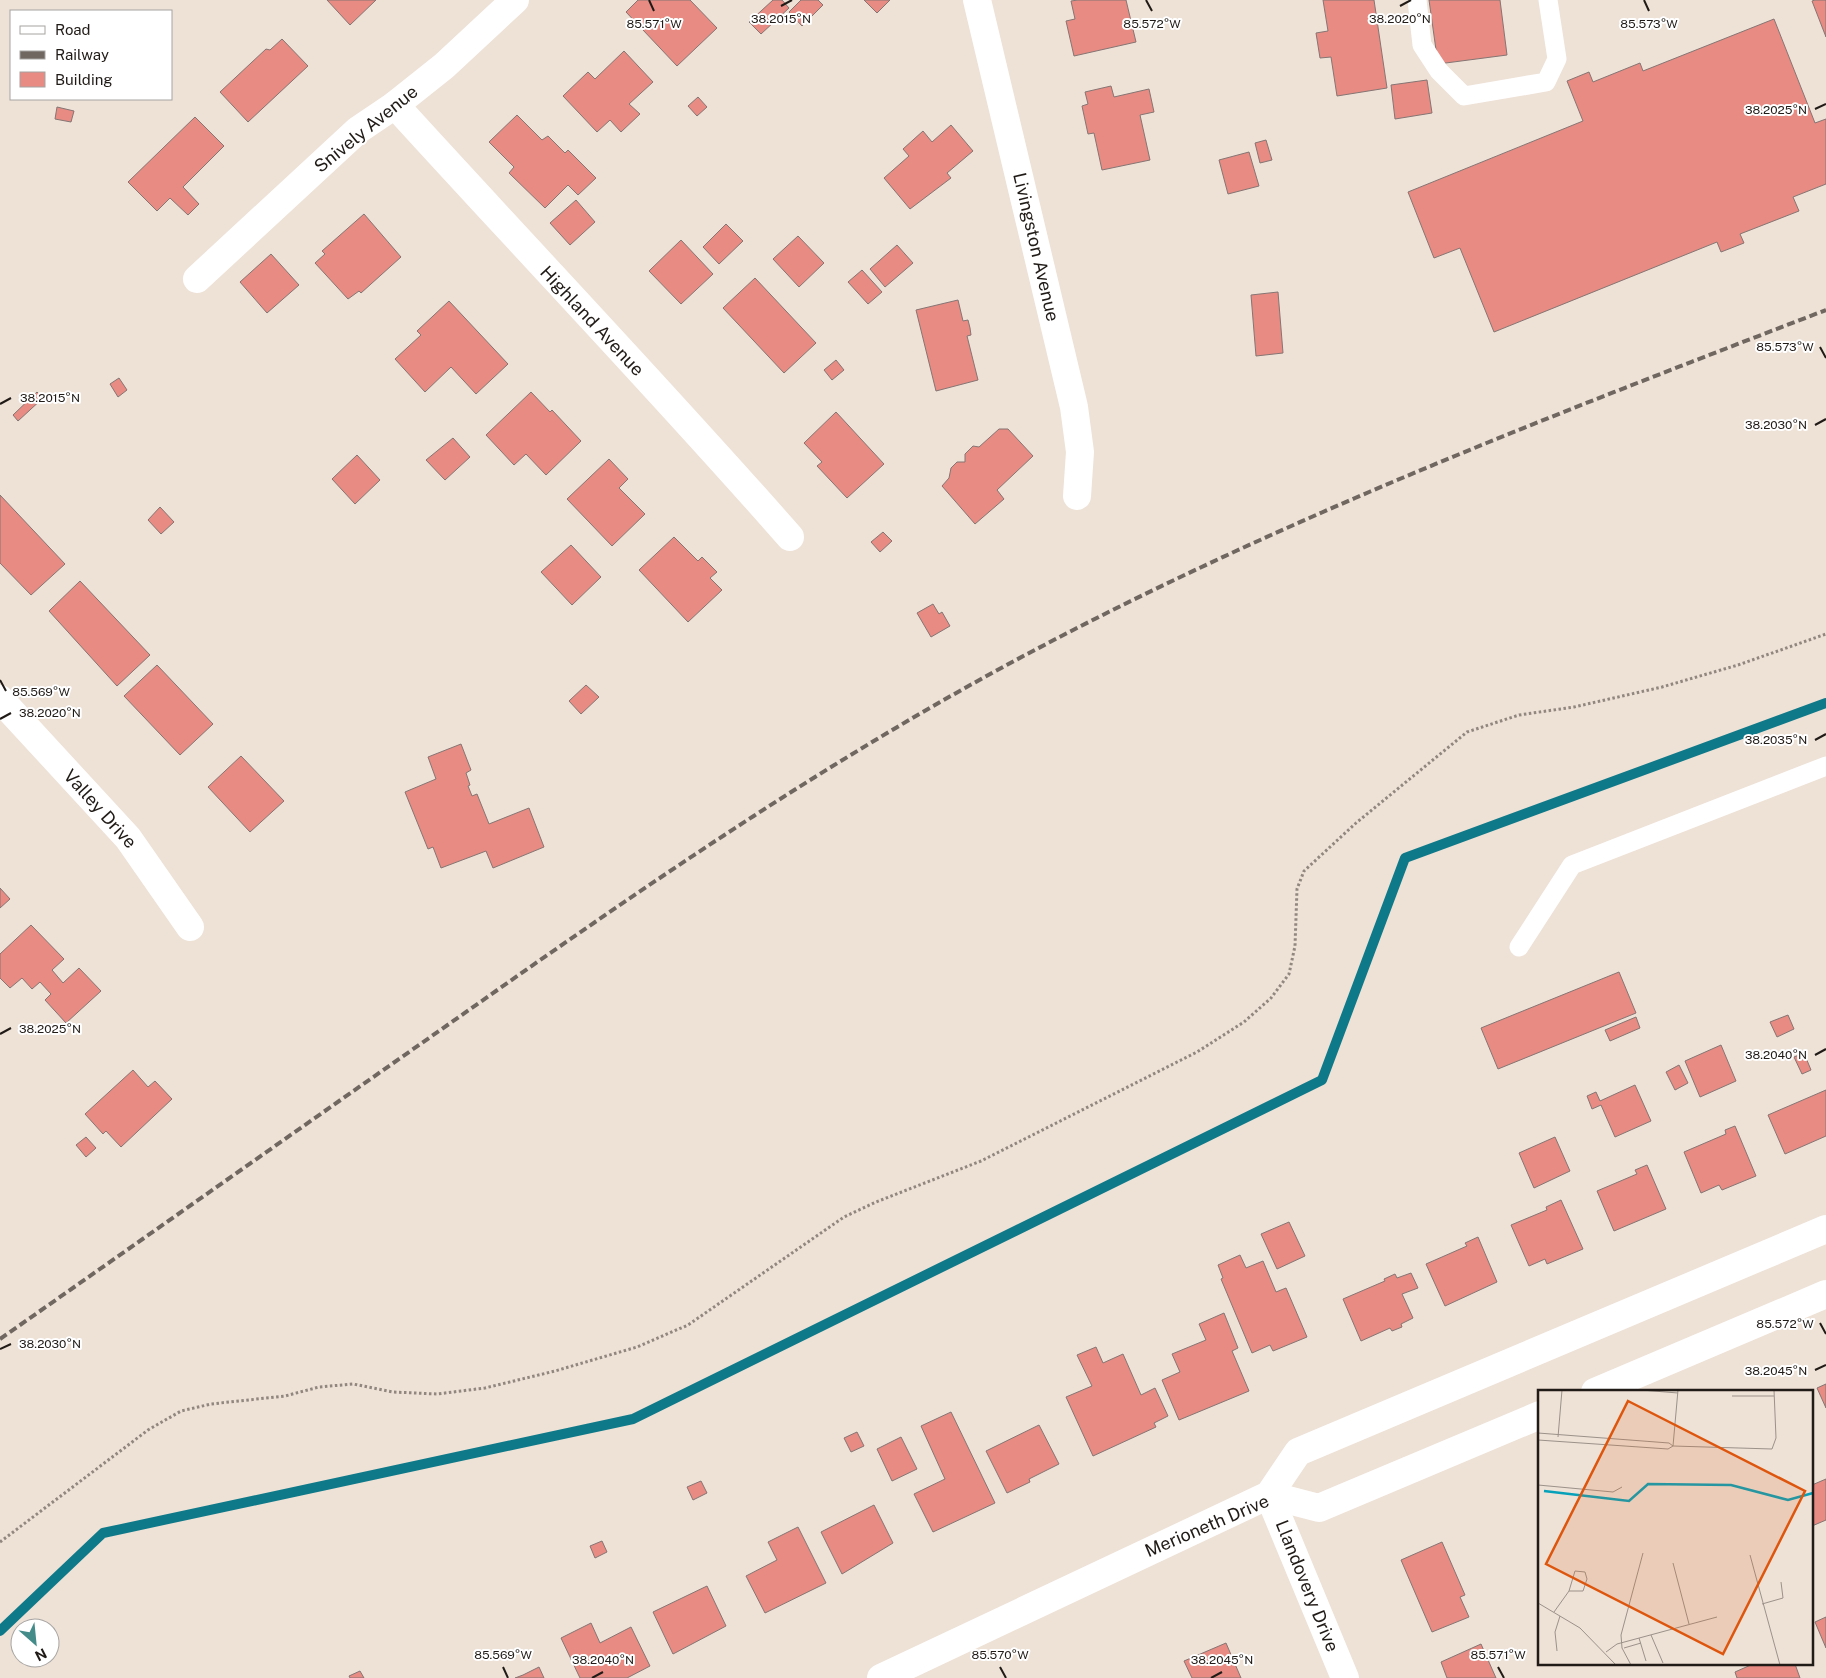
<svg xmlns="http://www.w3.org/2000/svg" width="1826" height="1678" font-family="'Public Sans',sans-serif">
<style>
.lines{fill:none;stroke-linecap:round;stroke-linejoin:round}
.stream{stroke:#0e7989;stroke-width:10}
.building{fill:#e78b83;stroke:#857573}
.path{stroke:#91877f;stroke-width:3;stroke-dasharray:2.5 2.5;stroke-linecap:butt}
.service{stroke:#fff;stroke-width:19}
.minor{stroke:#fff;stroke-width:28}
.rail{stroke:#6f6760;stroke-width:4;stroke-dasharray:8 4;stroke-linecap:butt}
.ticks{fill:none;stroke:#201b17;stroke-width:2}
.labels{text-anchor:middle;stroke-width:4;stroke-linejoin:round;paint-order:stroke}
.street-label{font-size:18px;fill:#201b17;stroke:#fff}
.inset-river{fill:none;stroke:#07a1ba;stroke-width:2.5}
.inset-road{fill:none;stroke:#9c928a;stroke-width:1}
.view{fill:#de560d;fill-opacity:0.15;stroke:#de560d;stroke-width:2.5}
.inset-edge{fill:none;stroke:#201b17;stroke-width:2.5}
.ticks-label{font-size:12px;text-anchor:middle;fill:#201b17;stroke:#fff;stroke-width:4;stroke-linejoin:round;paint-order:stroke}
</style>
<rect width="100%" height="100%" fill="#eee1d6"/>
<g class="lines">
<path class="stream" d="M0 1631 103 1533 633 1419 1322 1080 1405 858 1826 703"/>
</g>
<g class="building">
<path d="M327 0H376L350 25Z"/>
<path d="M638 0H690L717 28 677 66 626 12Z"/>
<path d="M773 0H782L789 8 761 34 749 22Z"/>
<path d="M801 0H818L823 5 802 26 789 12Z"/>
<path d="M864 0H890L877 13Z"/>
<path d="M1078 0H1126L1136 42 1074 56 1066 21 1075 19 1071 1Z"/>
<path d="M1323 0H1374L1387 88 1337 96 1331 57 1320 58 1316 33 1328 31Z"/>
<path d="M1429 0H1500L1507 55 1438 64Z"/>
<path d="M1815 0H1826V37L1812 1Z"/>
<path d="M1774 19 1815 123 1826 119V184L1793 197 1799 211 1740 234 1744 243 1721 252 1717 242 1494 332 1460 248 1434 258 1408 192 1583 121 1567 81 1589 72 1593 82 1640 63 1643 71Z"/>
<path d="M282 39 308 66 248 122 220 92 266 49 270 50Z"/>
<path d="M624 51 653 82 629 104 640 114 621 132 610 120 597 132 563 96 588 72 595 79Z"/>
<path d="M1427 80 1432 113 1395 119 1391 85Z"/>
<path d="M1111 86 1114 97 1149 89 1154 112 1140 115 1150 160 1102 170 1094 133 1088 134 1082 106 1088 104 1085 92Z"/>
<path d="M698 97 707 107 697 116 688 106Z"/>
<path d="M57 107 74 111 71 122 55 119Z"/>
<path d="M517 115 542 140 548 136 565 153 568 150 596 178 578 195 568 185 545 208 509 173 514 167 489 142Z"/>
<path d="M195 117 224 146 183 187 199 204 188 215 170 198 157 211 128 182Z"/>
<path d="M951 125 973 151 947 173 951 178 910 209 884 178 909 156 903 149 923 131 932 142Z"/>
<path d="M1266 140 1272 160 1260 163 1255 143Z"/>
<path d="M1249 152 1259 186 1228 194 1219 160Z"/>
<path d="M576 200 595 222 570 245 550 223Z"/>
<path d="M364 214 401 257 361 293 359 291 348 299 315 263 325 254 322 251Z"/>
<path d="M726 224 743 241 719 264 703 247Z"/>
<path d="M798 236 824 263 799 287 773 259Z"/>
<path d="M681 240 713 274 681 304 649 271Z"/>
<path d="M897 245 913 263 885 287 870 269Z"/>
<path d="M271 254 299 285 267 313 240 282Z"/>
<path d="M862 270 882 292 868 304 848 282Z"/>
<path d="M755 278 816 343 784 373 723 308Z"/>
<path d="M1278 292 1283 353 1256 356 1251 295Z"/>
<path d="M958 300 963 321 968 320 970 328 971 335 967 336 978 380 936 391 916 310Z"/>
<path d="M449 301 508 364 476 394 451 367 425 392 395 359 421 335 417 331Z"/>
<path d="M836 360 844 370 832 380 824 370Z"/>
<path d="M119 378 127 390 118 397 110 384Z"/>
<path d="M37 392 43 398 18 421 13 415Z"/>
<path d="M531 392 550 412 552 410 581 441 546 475 526 454 514 465 486 435Z"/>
<path d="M836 412 884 464 847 498 817 466 822 462 804 443Z"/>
<path d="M999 429H1008L1033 456 997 490 1004 499 975 524 942 486 949 478 951 468 957 462H965V454L973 446 979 447Z"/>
<path d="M453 438 470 457 445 480 426 460Z"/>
<path d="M357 455 380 480 355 504 332 479Z"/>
<path d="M609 459 628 479 619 488 645 514 612 546 567 499Z"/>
<path d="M0 495 65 564 31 595 0 563Z"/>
<path d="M160 507 174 522 161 534 148 520Z"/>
<path d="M883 532 892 541 880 552 871 542Z"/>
<path d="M674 537 698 561 702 557 717 572 710 578 722 590 688 622 639 570Z"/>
<path d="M571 545 601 577 572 605 541 572Z"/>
<path d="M80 581 150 655 117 686 49 611Z"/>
<path d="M933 604 939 614 942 612 950 626 931 637 917 613Z"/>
<path d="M157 665 213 724 180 755 124 696Z"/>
<path d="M586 685 599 697 581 714 569 701Z"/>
<path d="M461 744 471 770 466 773 470 785 468 786 472 796 477 794 489 824 529 808 544 847 493 868 486 851 441 868 433 847 428 849 405 792 436 779 428 757Z"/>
<path d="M241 756 284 801 250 832 208 787Z"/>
<path d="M0 888 10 899 0 908Z"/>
<path d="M31 925 64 959 52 970 63 983 79 968 101 991 66 1023 45 1000 51 994 40 982 32 989 22 978 10 988 0 978V954Z"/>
<path d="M1619 972 1636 1013 1498 1069 1481 1028Z"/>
<path d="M1788 1015 1794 1029 1777 1037 1770 1022Z"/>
<path d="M1636 1017 1640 1028 1610 1041 1605 1030Z"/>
<path d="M1721 1045 1736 1081 1700 1097 1685 1061Z"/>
<path d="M1804 1053 1811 1070 1802 1074 1794 1057Z"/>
<path d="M1679 1065 1688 1083 1675 1090 1666 1072Z"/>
<path d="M133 1070 148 1087 155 1081 172 1099 121 1147 106 1131 103 1134 85 1114Z"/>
<path d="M1635 1085 1651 1121 1615 1137 1601 1105 1592 1109 1587 1096 1596 1092 1600 1101Z"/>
<path d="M1826 1090V1136L1785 1154 1768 1115Z"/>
<path d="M1735 1126 1756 1176 1722 1190 1719 1185 1701 1193 1684 1152 1726 1134 1725 1130Z"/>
<path d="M86 1137 96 1148 86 1157 76 1145Z"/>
<path d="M1555 1137 1570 1171 1534 1188 1519 1153Z"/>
<path d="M1647 1165 1666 1209 1614 1231 1597 1191 1637 1174 1635 1170Z"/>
<path d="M1561 1200 1583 1249 1547 1264 1545 1259 1529 1266 1511 1225 1547 1210 1546 1207Z"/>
<path d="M1289 1222 1305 1256 1277 1269 1261 1234Z"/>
<path d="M1478 1237 1497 1282 1445 1306 1426 1264 1467 1246 1465 1243Z"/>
<path d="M1240 1255 1246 1268 1263 1261 1276 1292 1286 1288 1307 1337 1273 1351 1270 1345 1252 1353 1221 1279 1223 1278 1218 1265Z"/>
<path d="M1411 1273 1418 1288 1402 1294 1413 1318 1401 1324 1402 1327 1392 1331 1390 1328 1361 1341 1343 1299 1385 1281 1384 1279 1395 1274 1397 1278Z"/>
<path d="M1224 1313 1238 1348 1232 1351 1249 1391 1179 1420 1162 1380 1180 1372 1172 1354 1206 1340 1199 1324Z"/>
<path d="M1096 1347 1103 1363 1123 1354 1141 1395 1155 1388 1168 1416 1154 1423 1156 1427 1093 1456 1066 1397 1092 1386 1077 1355Z"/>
<path d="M1826 1384V1408L1817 1388Z"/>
<path d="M951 1412 995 1503 933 1532 914 1494 945 1479 921 1426Z"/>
<path d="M1039 1425 1059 1464 1029 1479 1030 1482 1007 1493 986 1451Z"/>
<path d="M857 1432 864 1446 851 1452 844 1438Z"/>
<path d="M901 1437 917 1469 892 1481 877 1449Z"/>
<path d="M1826 1479V1520L1812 1526V1485Z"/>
<path d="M701 1481 707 1493 693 1500 687 1487Z"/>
<path d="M874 1505 893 1543 842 1574 821 1532Z"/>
<path d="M798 1527 826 1583 765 1613 746 1576 777 1560 768 1542Z"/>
<path d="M602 1541 607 1552 595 1558 590 1546Z"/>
<path d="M1442 1542 1465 1595 1460 1597 1469 1617 1432 1632 1401 1560Z"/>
<path d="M707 1586 726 1626 673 1654 653 1612Z"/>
<path d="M1826 1617V1648L1815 1622Z"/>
<path d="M591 1623 600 1643 631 1627 650 1666 627 1678H580L561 1638Z"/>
<path d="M1226 1643 1241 1678H1192L1184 1661Z"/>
<path d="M1481 1644 1496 1678H1447L1441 1662Z"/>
<path d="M1753 1664H1795L1800 1678H1737L1735 1672Z"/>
<path d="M539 1667 544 1678H515L523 1675Z"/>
<path d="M360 1671 364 1678H350L349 1676Z"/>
</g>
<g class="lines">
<path class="path" d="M0 1542 148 1430 181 1411 211 1404 285 1396 319 1387 353 1384 393 1392 437 1394 485 1388 555 1371 637 1347 688 1325 844 1217 876 1202 981 1161 1197 1052 1244 1022 1271 998 1289 974 1295 946 1297 889 1304 871 1356 823 1467 732 1519 715 1574 707 1662 687 1738 665 1826 634"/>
<g class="service">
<path d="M1417 0 1422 45 1439 71 1464 96 1546 82 1557 59 1548 0"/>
<path d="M1519 947 1572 865 1826 766"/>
</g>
<g class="minor">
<path d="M977 0 1074 407 1080 452 1077 496"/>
<path d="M395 105C526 249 661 390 790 537"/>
<path d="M197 279 358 130 395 105 444 66 515 0"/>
<path d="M0 699 128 838 190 927"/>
<path d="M1595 1392 1826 1294"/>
<path d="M1269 1495 1298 1452 1826 1229"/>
<path d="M1269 1495 1345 1678"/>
<path d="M881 1678 1269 1495 1319 1508 1540 1415"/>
</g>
<path class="rail" d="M0 1339C153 1232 306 1124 459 1017 632 895 806 775 992 673 1259 527 1543 419 1826 310"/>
</g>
<path class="ticks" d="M649 0 654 11M1146 0 1152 11M1644 0 1649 11M781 6 792 0M1400 6 1411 0M1815 109 1826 104M1820 347 1826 358M0 404 11 398M1815 425 1826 419M0 680 6 691M0 719 11 713M1815 740 1826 734M0 1034 11 1028M1815 1055 1826 1049M1820 1323 1826 1334M0 1349 11 1344M1815 1370 1826 1365M503 1667 508 1678M1000 1667 1006 1678M1498 1667 1504 1678M592 1678 603 1672M1211 1678 1222 1672"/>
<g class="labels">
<g class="street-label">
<text transform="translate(366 129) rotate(-39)" y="6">Snively Avenue</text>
<text transform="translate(1036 247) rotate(77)" y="6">Livingston Avenue</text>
<text transform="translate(592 321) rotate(47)" y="6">Highland Avenue</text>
<text transform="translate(100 809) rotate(48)" y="6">Valley Drive</text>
<text transform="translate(1207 1526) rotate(-23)" y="6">Merioneth Drive</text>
<text transform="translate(1307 1586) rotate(68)" y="6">Llandovery Drive</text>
</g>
</g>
<g transform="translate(1538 1390)">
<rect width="275" height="275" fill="#eee1d6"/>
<path class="inset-river" d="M6 101 91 111 110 94 193 95 250 110 275 103"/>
<path class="inset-road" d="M103 0 140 3M194 6H236M0 43 131 53 135 56 234 59 238 48 236 0M20 47 24 0M0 50 130 59 135 56M135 56 140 0M0 95 75 102 84 97M212 165 242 275M135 173 151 234M0 213 42 238 78 275M224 214 245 208 243 192M16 222 31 201 37 181 47 182 49 189 45 201H31M113 245 125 273M101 248 108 271M86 258 103 253M19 261 17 242 22 226M68 262 79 254 179 227M93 275 84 258 83 245 105 163"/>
<path class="view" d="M90 11 267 101 185 264 8 174Z"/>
<rect width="275" height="275" class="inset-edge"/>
</g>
<g class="ticks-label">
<text x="781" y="23">38.2015°N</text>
<text x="1400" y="23">38.2020°N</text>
<text x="654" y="28">85.571°W</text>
<text x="1152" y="28">85.572°W</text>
<text x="1649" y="28">85.573°W</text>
<text x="1776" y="114">38.2025°N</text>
<text x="1785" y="351">85.573°W</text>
<text x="50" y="402">38.2015°N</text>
<text x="1776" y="429">38.2030°N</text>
<text x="41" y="696">85.569°W</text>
<text x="50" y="717">38.2020°N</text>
<text x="1776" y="744">38.2035°N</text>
<text x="50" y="1033">38.2025°N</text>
<text x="1776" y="1059">38.2040°N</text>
<text x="1785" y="1328">85.572°W</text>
<text x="50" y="1348">38.2030°N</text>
<text x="1776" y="1375">38.2045°N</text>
<text x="503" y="1659">85.569°W</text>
<text x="1000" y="1659">85.570°W</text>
<text x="1498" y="1659">85.571°W</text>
<text x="603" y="1664">38.2040°N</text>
<text x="1222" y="1664">38.2045°N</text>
</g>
<rect x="10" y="10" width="162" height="90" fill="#ffffff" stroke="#a6a4a2"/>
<rect x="20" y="26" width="25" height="8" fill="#ffffff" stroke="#a6a4a2"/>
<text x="55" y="35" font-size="15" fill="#201b17">Road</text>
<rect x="20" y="51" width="25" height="8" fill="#6f6760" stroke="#a6a4a2"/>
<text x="55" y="60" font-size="15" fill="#201b17">Railway</text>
<rect x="20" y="72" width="25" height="15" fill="#e78b83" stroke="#a6a4a2"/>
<text x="55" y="85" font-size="15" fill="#201b17">Building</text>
<g transform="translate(35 1643) rotate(153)"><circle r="24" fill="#ffffff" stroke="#a6a4a2"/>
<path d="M0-4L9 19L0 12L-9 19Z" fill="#448c8a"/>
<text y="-8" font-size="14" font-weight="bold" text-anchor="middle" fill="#201b17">N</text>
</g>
</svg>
